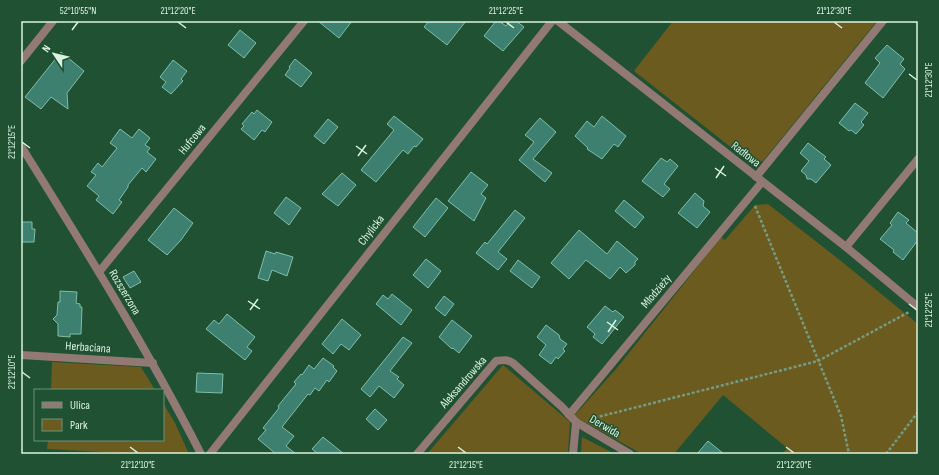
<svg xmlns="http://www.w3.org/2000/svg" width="939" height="475" font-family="'Sofia Sans Condensed',sans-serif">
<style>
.green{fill:#6b5b1e}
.building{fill:#3e806f;stroke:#7dbfac}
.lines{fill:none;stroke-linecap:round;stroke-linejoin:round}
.path{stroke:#759b83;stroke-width:2.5;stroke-dasharray:3 2;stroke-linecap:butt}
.service{stroke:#927973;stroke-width:8}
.minor{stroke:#927973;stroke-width:8}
.ticks{fill:none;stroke:#d9f3e1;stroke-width:1.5}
.labels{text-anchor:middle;stroke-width:3;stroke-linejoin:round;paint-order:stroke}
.street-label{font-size:12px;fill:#d9f3e1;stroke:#205133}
.neatline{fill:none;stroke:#d9f3e1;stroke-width:1.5}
.ticks-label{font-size:10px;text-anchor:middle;fill:#d9f3e1}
</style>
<rect width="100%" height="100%" fill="#205133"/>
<g class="green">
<path d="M673 21H877L763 161 751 163 634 71Z"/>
<path d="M768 204 841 261 918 324V454H782L787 448 723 395 674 454H642L574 416 617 368 721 237 725 240 755 205Z"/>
<path d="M52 362 141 367 155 390H51Z"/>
<path d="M503 365 570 422 568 454H427Z"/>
<path d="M163 403 175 423 189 454H139L47 449 48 440H163Z"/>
<path d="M582 437 615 454H581Z"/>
</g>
<g class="building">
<path d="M318 21H352L339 38Z"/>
<path d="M429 21H466L447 45 424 27Z"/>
<path d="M496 21H499L506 26 510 21H516L524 27 503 51 484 36Z"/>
<path d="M240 30 256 43 244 58 228 45Z"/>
<path d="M887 45 904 59 900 64 905 69 883 98 865 83 880 63 875 58Z"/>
<path d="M61 52 84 71 67 93 68 109 51 97 41 109 25 97Z"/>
<path d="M295 59 312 73 301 87 285 75 290 68 289 67Z"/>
<path d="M173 60 187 71 181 79 183 81 171 94 162 87 166 82 160 77Z"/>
<path d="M855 103 868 113 861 122 864 125 856 134 851 130 849 131 839 123Z"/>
<path d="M257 110 272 122 265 132 262 130 254 140 241 129 244 126 242 124 252 112 254 114Z"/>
<path d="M394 116 423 139 416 147 414 146 408 154 403 150 376 182 361 170 394 130 387 124Z"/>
<path d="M602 116 626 136 618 147 614 144 602 159 587 149 588 148 575 136 587 121 594 127Z"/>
<path d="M540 118 556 132 533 159 552 173 545 182 519 160 534 142 525 135Z"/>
<path d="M328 119 338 127 324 144 314 136Z"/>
<path d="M120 129 132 138 139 129 150 138 145 145 150 148 147 152 156 159 146 172 142 168 128 185V187L119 200 122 202 113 214 96 200 99 196 87 186 96 175 91 172 98 163 102 167 117 148 110 143Z"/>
<path d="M808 143 826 157 824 159 831 165 816 183 811 179H807L806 175 801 171 809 161 800 153Z"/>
<path d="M661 158 667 162 670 159 678 166 664 184 670 189 663 197 642 181Z"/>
<path d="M471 172 488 185 481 194 486 198 474 221 448 201Z"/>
<path d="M342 173 356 185 338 206 322 194Z"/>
<path d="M695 193 704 201 703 206 710 212 697 228 678 213Z"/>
<path d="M286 197 301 208 289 225 274 213Z"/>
<path d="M436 198 448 208 425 237 413 227Z"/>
<path d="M624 200 644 217 635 228 615 211Z"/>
<path d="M174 208 193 223 181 240 167 255 148 240Z"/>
<path d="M515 210 525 218 498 252 507 259 498 270 476 253 485 242 487 244Z"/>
<path d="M898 212 909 220 906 223 918 233V240L903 260 893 252 894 250 880 239 892 225 890 223Z"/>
<path d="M21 222H32V229H35L34 242H21Z"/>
<path d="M579 230 607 254 617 241 638 259 635 262V265L626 273 620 267 610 279 586 260 569 279 551 263Z"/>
<path d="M266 251 275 254 276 252 293 257 287 276 272 270 268 281 258 278Z"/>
<path d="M426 259 441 271 428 288 413 275Z"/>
<path d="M518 260 540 277 532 288 510 271Z"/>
<path d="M134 271 141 282 130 288 123 277Z"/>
<path d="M60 291 77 292 76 303 80 304V307H82L81 334H70V337L58 336V324L53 319 57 315 58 302H60Z"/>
<path d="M392 294 412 310 401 325 376 304 383 295 388 299Z"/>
<path d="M444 296 454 304 445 316 435 308Z"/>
<path d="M605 306 613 312 615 310 624 317 602 344 593 337 595 334 587 327Z"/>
<path d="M227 314 255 337 247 347 252 351 245 360 206 329 214 320 219 324Z"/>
<path d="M342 319 361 335 349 350 341 344 333 354 322 344Z"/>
<path d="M452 320 472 336 459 353 453 348 452 349 439 337Z"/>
<path d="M546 325 559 335 560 339 567 344 563 349 565 351 558 359 556 357 551 364 539 355 546 345 537 337Z"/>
<path d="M403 337 412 343 390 371 399 377 397 379 404 385 394 398 379 386 370 397 361 389Z"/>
<path d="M323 358 334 366 333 367 337 371 329 382 327 380 319 391 315 388 310 395 308 394 282 427 294 436 286 446 296 454H276L258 439 266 430 263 428 279 408 278 406 296 384 294 382 301 374 302 375 309 365 314 369Z"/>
<path d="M197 373 223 374 222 393 196 392Z"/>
<path d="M375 409 387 420 378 430 366 419Z"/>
<path d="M323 437 344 454H318L312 449Z"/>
<path d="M708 441 724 454H697Z"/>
</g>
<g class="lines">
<g class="path">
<path d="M755 206 841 416 849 454"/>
<path d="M590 419 818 361 909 312"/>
<path d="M886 454 918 412"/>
</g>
<path class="service" d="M846 247 918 159"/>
<g class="minor">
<path d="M558 21 846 247 918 307"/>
<path d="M21 61 53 21"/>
<path d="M21 146C84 247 147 348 201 454"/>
<path d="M756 177 883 21"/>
<path d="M99 272 304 21"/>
<path d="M21 355 153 363"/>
<path d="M569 415 762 182"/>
<path d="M210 454 552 21"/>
<path d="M417 454 496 361C503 360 507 359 513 363L562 407 576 422 630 454"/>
<path d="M573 454 576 422"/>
</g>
</g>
<path class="ticks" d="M178 22 186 28M506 22 514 28M834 22 842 28M72 30 78 22M909 74 917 80M22 142 30 148M356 146 367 154M358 156 366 145M715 168 726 176M716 178 724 166M248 301 260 309M909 304 917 310M250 310 258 299M607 322 618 330M608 332 616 320M22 372 30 378M130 447 138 453M458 447 466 453M786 447 794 453"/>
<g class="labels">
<g class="street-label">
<text transform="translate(192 139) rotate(-51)" y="4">Hufcowa</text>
<text transform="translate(746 154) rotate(38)" y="4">Radłowa</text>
<text transform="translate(371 230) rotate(-52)" y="4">Chylicka</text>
<text transform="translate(656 291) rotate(-50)" y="4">Młodzieży</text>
<text transform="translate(125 292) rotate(59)" y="4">Rozszerzona</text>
<text transform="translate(88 347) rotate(4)" y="4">Herbaciana</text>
<text transform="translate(463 382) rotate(-49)" y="4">Aleksandrowska</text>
<text transform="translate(605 426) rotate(30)" y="4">Derwida</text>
</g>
</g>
<rect width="939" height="475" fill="none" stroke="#205133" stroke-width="44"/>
<rect x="34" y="389" width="130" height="52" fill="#205133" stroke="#6a9279"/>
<rect x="42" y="402" width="20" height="6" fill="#927973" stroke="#6a9279"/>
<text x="70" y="409" font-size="12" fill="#d9f3e1">Ulica</text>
<rect x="42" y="419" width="20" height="12" fill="#6b5b1e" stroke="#6a9279"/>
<text x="70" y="429" font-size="12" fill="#d9f3e1">Park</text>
<g transform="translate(54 54) rotate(305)" stroke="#205133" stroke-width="3" paint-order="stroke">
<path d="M0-3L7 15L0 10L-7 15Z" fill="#d9f3e1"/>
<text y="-6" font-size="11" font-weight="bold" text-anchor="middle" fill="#d9f3e1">N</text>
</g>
<rect x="22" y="22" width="895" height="431" class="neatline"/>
<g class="ticks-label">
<text x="78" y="14">52°10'55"N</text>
<text x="178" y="14">21°12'20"E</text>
<text x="506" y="14">21°12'25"E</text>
<text x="834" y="14">21°12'30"E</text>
<text transform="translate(928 80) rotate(-90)" y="4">21°12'30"E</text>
<text transform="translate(11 142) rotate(-90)" y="4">21°12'15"E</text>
<text transform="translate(928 310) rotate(-90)" y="4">21°12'25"E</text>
<text transform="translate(11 372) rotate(-90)" y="4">21°12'10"E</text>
<text x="138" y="468">21°12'10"E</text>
<text x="466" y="468">21°12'15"E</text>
<text x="794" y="468">21°12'20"E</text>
</g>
</svg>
